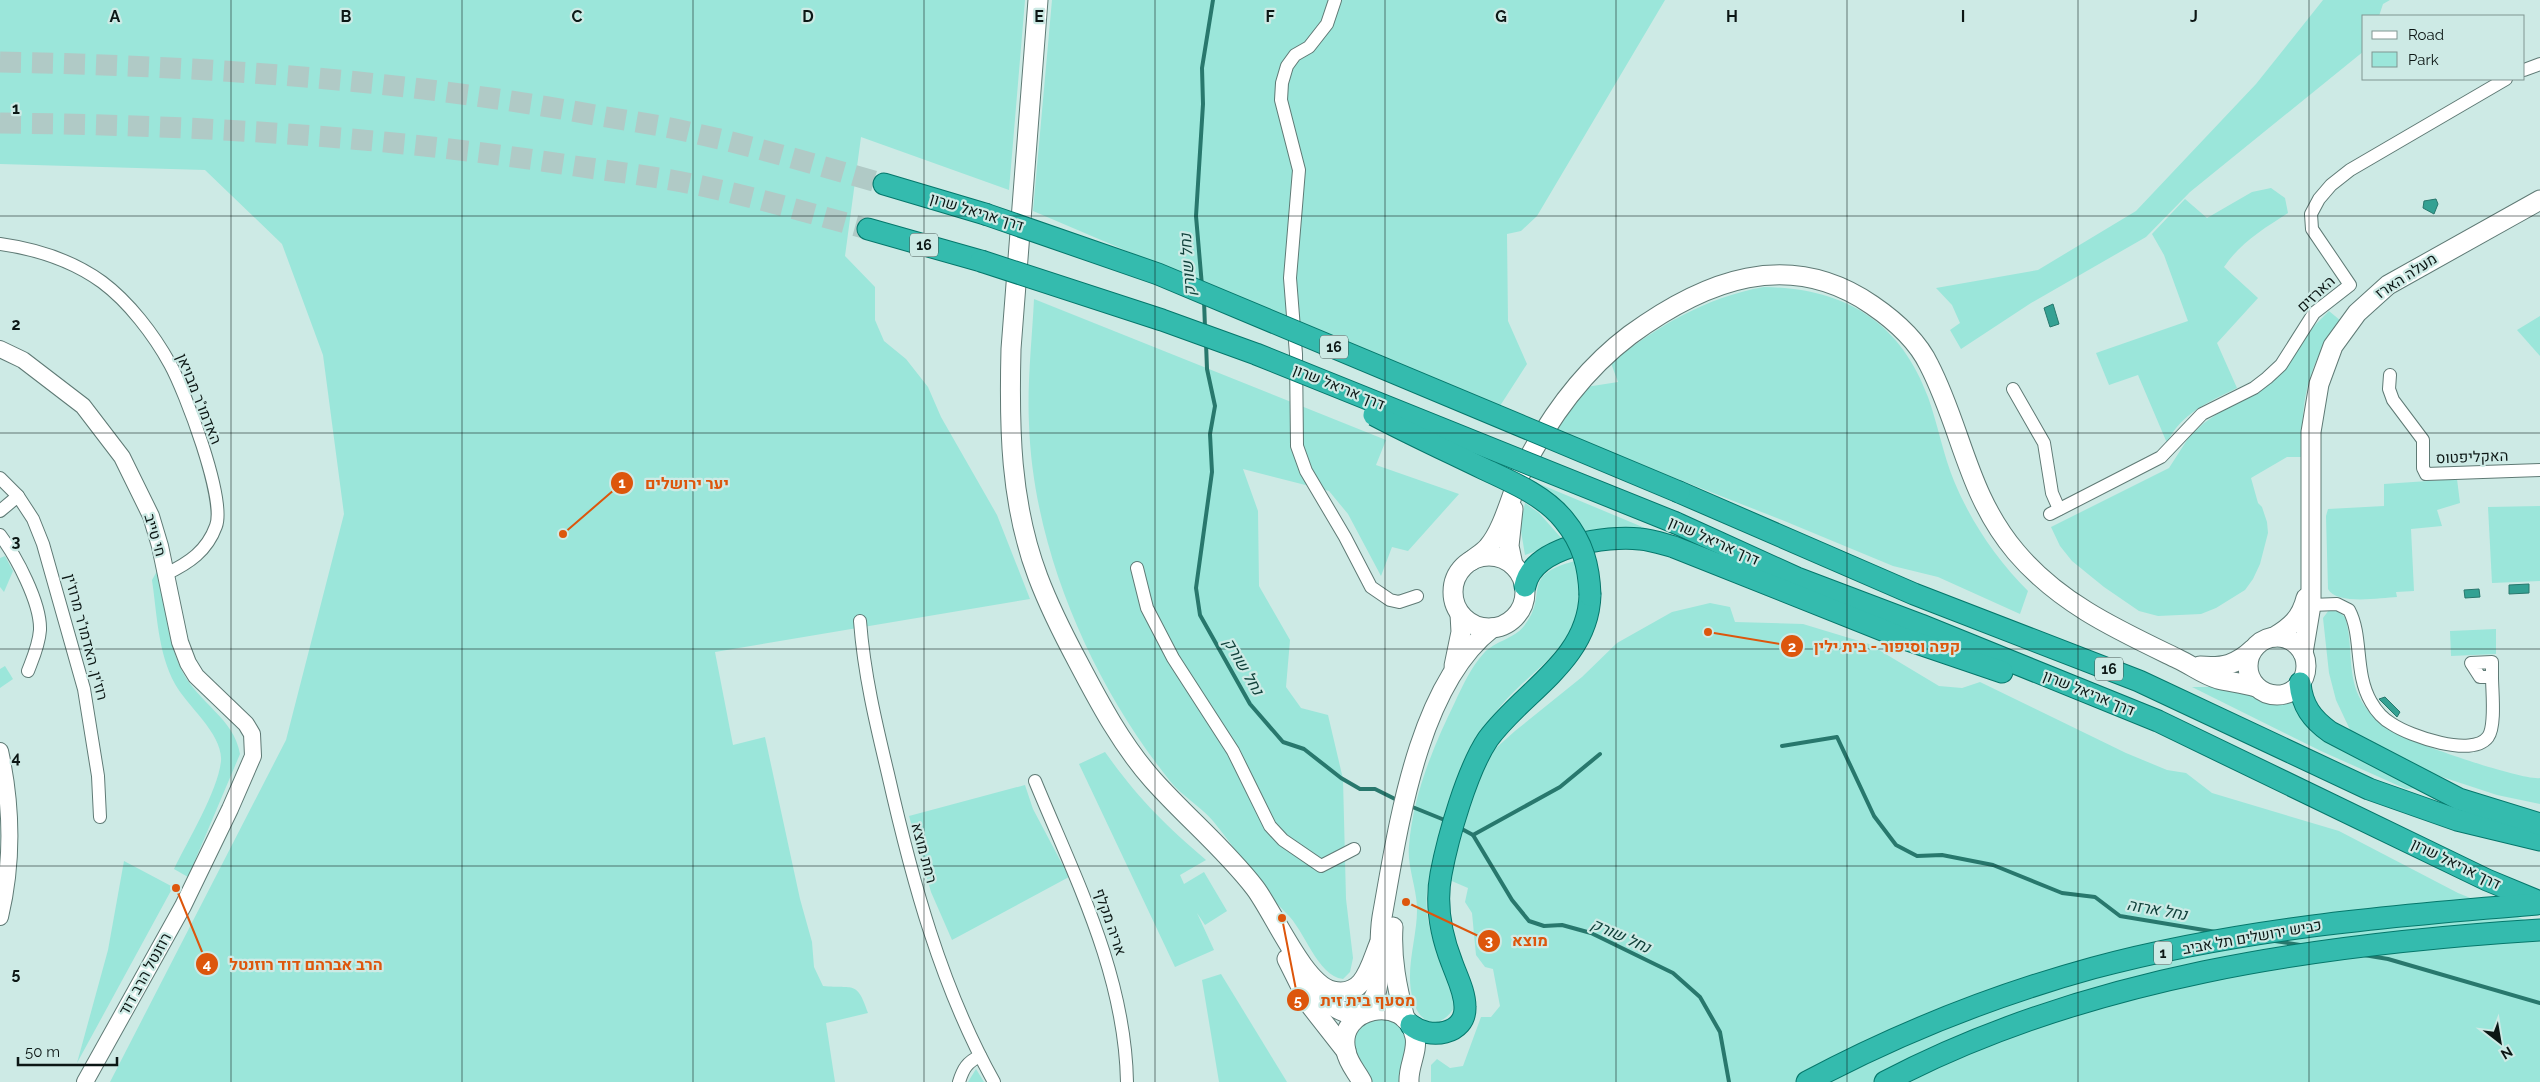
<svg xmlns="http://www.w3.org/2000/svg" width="2540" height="1082" font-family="Raleway,Heebo,sans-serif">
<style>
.green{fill:#9be6da}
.water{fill:#34a193;stroke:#28786d}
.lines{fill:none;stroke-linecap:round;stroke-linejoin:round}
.stream{stroke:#28786d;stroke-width:4}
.trunk-tunnel{stroke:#b0cac6;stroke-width:21;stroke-dasharray:21 11;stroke-linecap:butt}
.minor-casing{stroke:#5f7a75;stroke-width:14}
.tertiary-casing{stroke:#5f7a75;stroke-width:18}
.secondary-casing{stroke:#5f7a75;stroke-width:21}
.trunk-casing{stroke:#05776b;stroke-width:23}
.minor{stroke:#fff;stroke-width:12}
.tertiary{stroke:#fff;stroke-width:16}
.secondary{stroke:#fff;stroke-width:19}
.trunk{stroke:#34bbae;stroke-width:21}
.trunk-bridge-casing{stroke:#05776b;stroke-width:23;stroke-linecap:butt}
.trunk-bridge{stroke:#34bbae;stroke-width:21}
.grid{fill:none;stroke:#0c1715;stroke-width:1;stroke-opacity:0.55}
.labels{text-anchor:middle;stroke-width:4.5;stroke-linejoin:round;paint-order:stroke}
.shield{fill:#cdeae5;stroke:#465653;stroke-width:1}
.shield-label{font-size:14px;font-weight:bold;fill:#0c1715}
.street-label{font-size:15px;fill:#0c1715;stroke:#cdeae5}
.water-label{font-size:16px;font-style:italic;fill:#10403a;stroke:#cdeae5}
.grid-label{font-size:16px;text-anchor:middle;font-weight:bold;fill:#0c1715;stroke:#cdeae5;stroke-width:4.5;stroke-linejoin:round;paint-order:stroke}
.leader{fill:none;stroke:#dd560c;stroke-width:2}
.callout-dot{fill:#dd560c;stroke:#cdeae5;stroke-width:2}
.mark-label{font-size:15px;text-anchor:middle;font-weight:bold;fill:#fff}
.callout-label{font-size:16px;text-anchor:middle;font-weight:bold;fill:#dd560c;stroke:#cdeae5;stroke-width:4.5;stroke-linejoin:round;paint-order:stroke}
</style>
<rect width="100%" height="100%" fill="#cdeae5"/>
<g class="green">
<path d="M0 0H1025L1009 190 861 137 845 256 875 287V320L884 341 906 359 928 387 941 417 997 515 1030 599 715 652 733 745 765 737 800 899 812 942 814 967 823 986C854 989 857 980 868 1013L826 1023 835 1082H110L286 740 344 514 323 355 282 244 205 170 0 164Z"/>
<path d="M1052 0H1665L1537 216 1521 231 1507 234 1508 321 1527 364 1498 409 1033 211Z"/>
<path d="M2323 0H2390L2383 4 2379 16H2364V51L2190 192 2146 237 2031 303 1961 349 1950 330 1960 323 1952 305 1936 288 2038 270 2136 211 2256 84Z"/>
<path d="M2271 188 2285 198 2288 213C2263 229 2240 243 2224 267L2258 298 2217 343 2237 388C2210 401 2180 414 2167 443L2138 375 2109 385 2096 353 2188 321 2164 255 2152 234 2185 199 2207 218 2252 192Z"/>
<path d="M1764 287C1844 288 1900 321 1928 397 1938 425 1943 454 1954 481 1971 522 1997 560 2028 591L2020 614 1938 577 1893 566 1782 520 1555 431 1564 415 1586 387 1618 382 1611 363C1656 327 1706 297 1764 287Z"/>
<path d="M1034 299 1386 440 1376 465 1459 494 1408 551 1392 547 1381 576 1348 514 1329 491 1243 469 1258 511 1259 586 1290 640 1286 687 1301 708 1328 715 1343 779 1346 899 1353 958 1350 972 1343 979C1317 976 1305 930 1286 913 1258 885 1238 851 1213 821 1200 806 1182 796 1170 781 1092 684 1033 549 1029 424 1027 383 1032 340 1034 299Z"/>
<path d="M2329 311 2341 321C2306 365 2301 402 2302 457H2287L2251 478 2258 503 2262 507 2267 522 2268 533 2260 564 2253 579 2245 590 2216 608 2201 614 2158 616 2139 611 2104 587 2072 561 2060 546 2051 527 2169 468 2189 437 2204 423 2287 366 2313 327Z"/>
<path d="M2540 316V356L2517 330Z"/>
<path d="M2457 479 2460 503 2437 510 2442 526 2411 529 2414 591 2396 592 2397 597C2380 598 2336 605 2328 589L2326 516 2328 509 2384 506V484Z"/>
<path d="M1530 480 1664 536C1634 529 1610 526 1580 532L1552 496Z"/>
<path d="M1525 503 1539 513 1564 541 1525 555 1520 525Z"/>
<path d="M2540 506V581L2492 583 2488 507Z"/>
<path d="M5 556 13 571 4 592 0 587V558Z"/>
<path d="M1575 561C1580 575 1580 591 1578 606 1570 657 1518 677 1492 718 1483 732 1478 749 1472 763 1453 805 1433 846 1427 892 1423 929 1443 964 1454 998V1008C1439 1031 1420 1025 1413 1000 1404 969 1418 937 1417 906 1416 886 1407 865 1409 846 1413 795 1433 747 1455 702 1463 685 1471 667 1484 653 1495 641 1514 639 1524 626 1550 594 1518 576 1575 561Z"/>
<path d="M160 566C165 601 166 639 182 671 199 704 234 718 240 754L188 877 174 869C188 840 218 791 221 761 223 734 187 706 175 684 158 653 157 614 152 580Z"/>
<path d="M1710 603 1730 607 1735 622 1803 624 1869 644 1939 686 1962 688 1980 682 2126 753 2167 770 2186 773 2212 793 2339 831 2458 893 2540 926V1082H1431V1065L1437 1059 1450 1068 1463 1066 1481 1017H1491L1500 1006 1493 969 1485 967 1476 955 1472 913 1465 902 1468 888 1447 879 1464 812 1483 767 1496 748 1515 731 1582 677 1617 643 1672 612Z"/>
<path d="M2329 610H2336L2345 617C2354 645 2346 676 2362 702 2373 721 2398 733 2417 742 2434 750 2526 781 2540 778V804L2497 795 2418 769 2352 734 2336 700 2329 673 2323 618Z"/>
<path d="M2496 629V654L2451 656 2450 631Z"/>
<path d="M5 666 13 679 0 688V669Z"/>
<path d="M2192 687H2229L2271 704 2292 700 2296 708 2419 788 2406 789 2321 751Z"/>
<path d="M1105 752C1137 797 1164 824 1206 860L1180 875 1184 884 1204 872 1227 911 1205 925 1197 913 1214 950 1175 967 1079 764Z"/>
<path d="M1025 785 1033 809 1069 877 952 940 931 892 909 816Z"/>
<path d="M124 861 173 887 77 1063 108 950Z"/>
<path d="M1221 974 1287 1082H1219L1202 980Z"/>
<path d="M1380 1015C1385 1018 1394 1020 1398 1024 1414 1039 1400 1064 1400 1082H1371C1362 1066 1340 1037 1362 1022 1366 1019 1375 1017 1380 1015Z"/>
<path d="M976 1069 984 1082H968Z"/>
</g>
<g class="water">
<path d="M2436 199 2438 204 2434 214 2423 208 2424 201Z"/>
<path d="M2053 304 2059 324 2050 327 2044 308Z"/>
<path d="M2529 584V593L2509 594V585Z"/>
<path d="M2479 589 2480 597 2465 598 2464 590Z"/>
<path d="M2385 697 2400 712 2397 717 2379 699Z"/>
</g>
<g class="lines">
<g class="stream">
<path d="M1202 286 1196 216 1203 104 1202 68 1213 0"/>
<path d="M1204 300 1205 328"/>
<path d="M1206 343 1207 369 1215 406 1210 434 1212 472 1196 588 1200 615 1250 704 1283 742 1304 749 1341 778 1360 789H1375L1399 801"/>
<path d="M1782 746 1837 737 1874 816 1896 845 1917 856 1942 855 1993 865 2062 893 2095 897 2120 916 2216 932"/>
<path d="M1410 806 1447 821"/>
<path d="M1460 828 1473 835 1512 900 1529 921 1544 926 1562 925 1591 933 1673 973 1700 997 1720 1032 1729 1082"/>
<path d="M1473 835 1560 787 1600 754"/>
<path d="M2275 941 2300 945"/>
<path d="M2364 955 2388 959 2540 1003"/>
</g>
<g class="trunk-tunnel">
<path d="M0 62C200 66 398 79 595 115 628 121 661 125 693 133 757 147 821 166 884 184"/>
<path d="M0 123C193 125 385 136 575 166 617 172 660 177 702 186 758 198 813 214 868 229"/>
</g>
<g class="minor-casing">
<g id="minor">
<path d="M1335 0 1327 24 1309 47 1295 55 1287 66 1282 83 1281 100 1299 170 1290 278 1296 354 1297 446 1306 471 1345 537 1371 587 1390 600 1399 602 1417 596"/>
<path d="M2524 70 2540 64"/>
<path d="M0 244C36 249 73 261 102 282 129 302 154 335 170 364 185 391 226 499 216 526 207 551 189 563 166 574"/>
<path d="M2390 375 2389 389 2393 400 2423 440V468L2426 474 2540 470"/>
<path d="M2013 389 2044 443 2052 493 2059 509"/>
<path d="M0 478 18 496"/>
<path d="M0 511 18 496 33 519 43 544 84 689 98 776 100 817"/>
<path d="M2050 514 2161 457 2202 414 2254 388 2267 378 2281 365 2314 313 2350 285 2312 229 2311 214 2319 199 2331 185 2350 170 2506 79"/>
<path d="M0 535C16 556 41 603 40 630 39 645 33 658 28 671"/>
<path d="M1137 568 1147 608 1173 658 1233 751 1270 826 1283 840 1321 866 1354 849"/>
<path d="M2311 605 2337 604 2349 610C2363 636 2354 673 2371 702 2376 711 2383 719 2392 724 2410 736 2472 758 2488 737 2496 726 2492 691 2492 677"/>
<path d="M860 621C864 674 876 724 888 774 912 880 941 987 994 1082"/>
<path d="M2492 662V677H2480L2471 663Z"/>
<path d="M1035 781C1075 878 1125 974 1127 1082"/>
<path d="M959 1082C963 1069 967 1062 980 1056"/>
</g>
</g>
<g class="tertiary-casing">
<g id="tertiary">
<path d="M0 349 23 360 83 406 122 457 151 516 160 546 180 642 188 663 196 676 246 724 252 734 253 756 230 809 183 906 85 1082"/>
<path d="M0 751C12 806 13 862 0 917"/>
</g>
</g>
<g class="secondary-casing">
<g id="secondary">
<path d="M1038 0 1011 349C1009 427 1010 503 1038 577 1049 606 1063 634 1078 662 1100 704 1122 745 1153 780 1186 817 1225 849 1255 888 1274 913 1304 985 1333 991 1364 998 1370 966 1379 944"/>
<circle cx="1489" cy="592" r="36"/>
<path d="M1471 561C1477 556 1484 552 1488 547 1503 530 1511 496 1520 475 1547 420 1581 372 1630 335 1704 281 1788 247 1872 305 1894 320 1917 340 1929 365 1962 429 1967 494 2016 552 2060 604 2118 630 2178 659 2191 665 2204 675 2218 679 2230 682 2244 683 2256 687"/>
<path d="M1513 565 1509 546 1513 509"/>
<circle cx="2277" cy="666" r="29"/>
<path d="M2274 637C2291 627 2301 618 2306 598"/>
<path d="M2303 653 2311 605V432L2319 384 2333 346 2357 313 2388 285 2540 200"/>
<path d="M1454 666 1461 632 1460 614"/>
<path d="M2200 666C2223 668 2236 665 2253 649"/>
<path d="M1393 927C1391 959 1397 987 1405 1019"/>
<path d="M1287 959 1310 1005 1346 1051"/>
<path d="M1312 986C1323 1002 1339 1012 1357 1016L1362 1014"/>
<path d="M1365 1012C1369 1005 1376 997 1377 989 1382 966 1378 941 1382 917 1398 829 1417 686 1492 628"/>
<path d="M1362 1082C1357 1072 1348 1063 1346 1051 1335 1007 1406 992 1415 1037 1418 1052 1408 1066 1409 1082"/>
</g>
</g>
<g class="trunk-casing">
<g id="trunk">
<path d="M884 184 985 214"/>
<path d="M868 229 981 261"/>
<path d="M1679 492 1914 594 2139 681 2369 789 2457 820 2540 840"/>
<path d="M1676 523 1797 578 1921 625 2158 721 2487 880 2540 902"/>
<path d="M1525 586C1533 546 1607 535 1640 539 1652 540 1663 544 1674 547L1905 639 2002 672"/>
<path d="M2300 683C2302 706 2312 719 2330 732L2459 799 2540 824"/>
<path d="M1411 1025C1429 1040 1466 1035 1465 1007 1465 992 1457 977 1452 963 1441 935 1435 905 1441 874 1448 837 1467 770 1488 739 1523 691 1588 661 1590 595"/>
<path d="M1807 1082C1897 1034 1995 995 2093 968 2238 929 2388 916 2537 904"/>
<path d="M1885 1082C2085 977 2318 944 2540 930"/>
</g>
</g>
<use href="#minor" class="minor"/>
<use href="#tertiary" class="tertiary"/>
<use href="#secondary" class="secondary"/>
<use href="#trunk" class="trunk"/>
<g class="trunk-bridge-casing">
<g id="trunk-bridge">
<path d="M985 214 1158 274 1679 492"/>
<path d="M981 261 1162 320 1256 354 1676 523"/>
<path d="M1374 415C1410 434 1447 451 1484 469 1512 482 1545 496 1564 520 1583 543 1589 566 1590 595"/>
</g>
</g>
<use href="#trunk-bridge" class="trunk-bridge"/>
</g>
<path class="grid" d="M231 0V1082M462 0V1082M693 0V1082M924 0V1082M1155 0V1082M1385 0V1082M1616 0V1082M1847 0V1082M2078 0V1082M2309 0V1082M0 216H2540M0 433H2540M0 649H2540M0 866H2540"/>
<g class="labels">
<g class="shield">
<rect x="910" y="233.5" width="28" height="23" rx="4"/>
<rect x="1320" y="335.5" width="28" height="23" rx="4"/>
<rect x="2095" y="657.5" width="28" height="23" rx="4"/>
<rect x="2154" y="941.5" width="18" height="23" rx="4"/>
</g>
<g class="shield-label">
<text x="924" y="250">16</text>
<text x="1334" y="352">16</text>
<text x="2109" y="674">16</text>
<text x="2163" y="958">1</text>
</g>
<g class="street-label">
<text transform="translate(977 212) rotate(17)" y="5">דרך אריאל שרון</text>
<text transform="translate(2406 276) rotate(-33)" y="5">מעלה הארז</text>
<text transform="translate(2316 294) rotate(-43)" y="5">הארזים</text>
<text transform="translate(1339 387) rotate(22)" y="5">דרך אריאל שרון</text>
<text transform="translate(199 399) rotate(68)" y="5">האדמו"ר מבויאן</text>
<text transform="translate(2472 457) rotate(-2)" y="5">האקליפטוס</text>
<text transform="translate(155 535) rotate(74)" y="5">חי טייב</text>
<text transform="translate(1714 541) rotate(24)" y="5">דרך אריאל שרון</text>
<text transform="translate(86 637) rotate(75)" y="5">רוז'ין, האדמו"ר מרוז'ין</text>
<text transform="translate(2089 693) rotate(22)" y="5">דרך אריאל שרון</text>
<text transform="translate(924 853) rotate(75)" y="5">רמת מוצא</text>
<text transform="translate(2456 864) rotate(26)" y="5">דרך אריאל שרון</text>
<text transform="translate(1110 922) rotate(71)" y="5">אריה מקלף</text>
<text transform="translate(2252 937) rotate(-10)" y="5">כביש ירושלים תל אביב</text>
<text transform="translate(145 974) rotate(-61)" y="5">רוזנטל הרב דוד</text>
</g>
<g class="water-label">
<text transform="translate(1187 265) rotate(-94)" y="6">נחל שורק</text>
<text transform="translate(1244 666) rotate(60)" y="6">נחל שורק</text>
<text transform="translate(2157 909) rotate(10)" y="6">נחל ארזה</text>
<text transform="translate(1621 935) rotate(24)" y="6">נחל שורק</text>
</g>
</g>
<g class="grid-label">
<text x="115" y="22">A</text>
<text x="346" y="22">B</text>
<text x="577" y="22">C</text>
<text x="808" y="22">D</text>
<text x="1039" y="22">E</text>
<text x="1270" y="22">F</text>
<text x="1501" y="22">G</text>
<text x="1732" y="22">H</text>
<text x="1963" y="22">I</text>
<text x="2194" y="22">J</text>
<text x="16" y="114">1</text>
<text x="16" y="330">2</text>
<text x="16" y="547">3</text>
<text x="16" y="763">4</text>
<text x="16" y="979">5</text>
</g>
<path class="leader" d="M563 534L622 483M1708 632L1792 646M1406 902L1489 941M176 888L207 964M1282 918L1298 1000"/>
<g class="callout-dot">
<circle cx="563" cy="534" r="5"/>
<circle cx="1708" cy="632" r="5"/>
<circle cx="1406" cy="902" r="5"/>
<circle cx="176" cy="888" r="5"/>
<circle cx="1282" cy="918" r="5"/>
<circle cx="622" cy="483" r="12"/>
<circle cx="1792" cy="646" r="12"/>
<circle cx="1489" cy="941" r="12"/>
<circle cx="207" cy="964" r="12"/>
<circle cx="1298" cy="1000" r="12"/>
</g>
<g class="mark-label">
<text x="622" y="488">1</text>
<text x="1792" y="652">2</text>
<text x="1489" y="946">3</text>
<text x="207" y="969">4</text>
<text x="1298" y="1006">5</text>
</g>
<g class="callout-label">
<text x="687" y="489">יער ירושלים</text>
<text x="1887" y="652">קפה וסיפור - בית ילין</text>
<text x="1530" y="946">מוצא</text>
<text x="306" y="970">הרב אברהם דוד רוזנטל</text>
<text x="1368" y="1006">מסעף בית זית</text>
</g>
<rect x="2362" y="15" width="162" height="65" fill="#cdeae5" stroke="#809692"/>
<rect x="2372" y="31" width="25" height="8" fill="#ffffff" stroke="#809692"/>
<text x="2408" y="40" font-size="15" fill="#0c1715">Road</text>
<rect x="2372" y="52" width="25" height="15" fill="#9be6da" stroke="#809692"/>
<text x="2408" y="65" font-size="15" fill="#0c1715">Park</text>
<g transform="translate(2500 1042) rotate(149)" stroke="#cdeae5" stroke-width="4" paint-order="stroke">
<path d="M0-4L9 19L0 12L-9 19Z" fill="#0c1715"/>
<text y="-8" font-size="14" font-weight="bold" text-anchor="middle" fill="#0c1715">N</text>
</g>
<path d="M18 1057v8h99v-8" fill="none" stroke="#0c1715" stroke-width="2.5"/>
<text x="25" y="1057" font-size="15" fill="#0c1715" stroke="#cdeae5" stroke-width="4" paint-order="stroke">50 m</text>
</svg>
